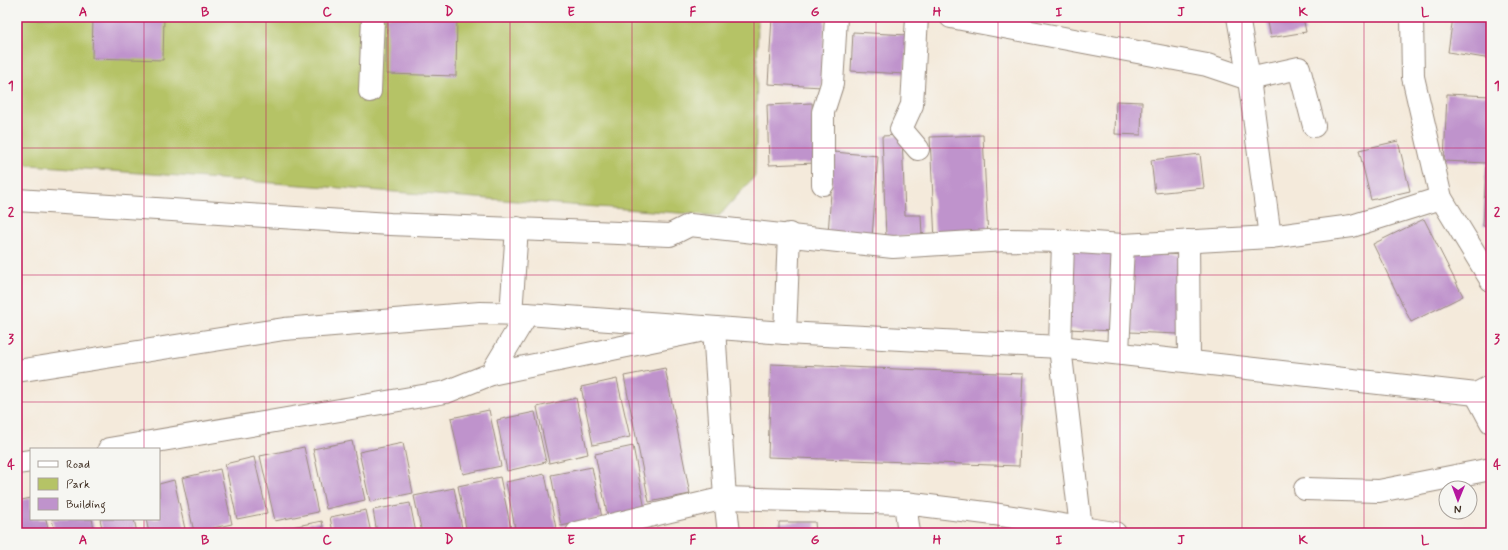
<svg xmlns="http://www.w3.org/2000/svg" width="1508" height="550" font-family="Mynerve,sans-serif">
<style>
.green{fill:#b5c366;stroke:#787642}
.building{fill:#bf93cc}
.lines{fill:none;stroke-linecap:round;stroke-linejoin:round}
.minor-casing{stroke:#988a7c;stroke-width:24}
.minor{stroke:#fff;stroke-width:22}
.grid{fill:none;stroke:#c2185b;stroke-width:1;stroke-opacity:0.55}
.neatline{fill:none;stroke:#c2185b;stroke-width:1.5}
.grid-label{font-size:13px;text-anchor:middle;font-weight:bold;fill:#c2185b}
</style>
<rect width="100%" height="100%" fill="#f6f6f2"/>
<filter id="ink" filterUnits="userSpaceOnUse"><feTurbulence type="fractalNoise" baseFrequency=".025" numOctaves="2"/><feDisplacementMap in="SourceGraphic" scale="8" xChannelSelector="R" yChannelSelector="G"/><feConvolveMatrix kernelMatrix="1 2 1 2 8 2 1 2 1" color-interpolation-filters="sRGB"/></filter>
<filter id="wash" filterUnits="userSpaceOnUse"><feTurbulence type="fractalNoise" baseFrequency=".012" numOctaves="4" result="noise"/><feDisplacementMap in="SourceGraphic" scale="16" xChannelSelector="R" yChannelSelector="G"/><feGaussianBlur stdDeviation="0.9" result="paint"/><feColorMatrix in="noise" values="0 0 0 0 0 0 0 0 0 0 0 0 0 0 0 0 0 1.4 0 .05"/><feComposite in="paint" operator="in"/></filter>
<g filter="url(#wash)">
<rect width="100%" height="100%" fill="#f4eadb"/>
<path class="green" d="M17 17H758L755 176 719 216 17 164Z"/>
<g id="blocks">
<g class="building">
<path d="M93 17H164L163 60 92 58Z"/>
<path d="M387 17H457L456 76 386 74Z"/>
<path d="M772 17H825L822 87 768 84Z"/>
<path d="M1266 17H1303L1306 32 1270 38Z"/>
<path d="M1453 17H1491V59L1448 52Z"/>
<path d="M853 32 907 35 905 74 851 71Z"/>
<path d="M1447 94 1491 96V227L1483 226 1486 163 1444 161Z"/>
<path d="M1116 101 1142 102 1141 135 1115 134Z"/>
<path d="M812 103 815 163 769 165 767 105Z"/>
<path d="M902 135 905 215H921L922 235 886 237 882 136Z"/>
<path d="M983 135 988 238 935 241 930 137Z"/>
<path d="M1398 141 1410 191 1371 200 1359 150Z"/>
<path d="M834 152 878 156 872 238 828 234Z"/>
<path d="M1200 154 1204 188 1155 193 1151 160Z"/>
<path d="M1424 219 1463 296 1411 322 1373 244Z"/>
<path d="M1070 249 1119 251 1115 331 1066 329Z"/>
<path d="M1132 252 1182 255 1178 334 1129 332Z"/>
<path d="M771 364 1023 374 1019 466 768 457Z"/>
<path d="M665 368 690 494 649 502 624 376Z"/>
<path d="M617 379 630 437 593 445 581 387Z"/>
<path d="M576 398 588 454 549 463 537 407Z"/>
<path d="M489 410 501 466 463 474 451 418Z"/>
<path d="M535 412 546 462 507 471 497 420Z"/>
<path d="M352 441 365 500 326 509 313 449Z"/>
<path d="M403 443 413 493 370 502 359 452Z"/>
<path d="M633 446 646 515 609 523 595 454Z"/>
<path d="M304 447 318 512 275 521 260 456Z"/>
<path d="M254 457 267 513 237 519 225 464Z"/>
<path d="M592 467 602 518 561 526 551 475Z"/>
<path d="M220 469 232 524 194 532 182 478Z"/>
<path d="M545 474 556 528 531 533H516L506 482Z"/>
<path d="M500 477 512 533H467L458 486Z"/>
<path d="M174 480 185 529 167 533H149L146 519H159V484Z"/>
<path d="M454 488 463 533H422L414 496Z"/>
<path d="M31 498V519H46L49 533H19L17 523V501Z"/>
<path d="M410 503 416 533H377L373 510Z"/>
<path d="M366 510 371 533H333L330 517Z"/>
<path d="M52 519H92L95 533H55Z"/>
<path d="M100 519H134L137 533H103Z"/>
<path d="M322 521 324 533H282V529Z"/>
<path d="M779 522H815L816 533H779Z"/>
</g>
</g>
</g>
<g filter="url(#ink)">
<use href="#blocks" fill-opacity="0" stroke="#988a7c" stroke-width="1"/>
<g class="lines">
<g class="minor-casing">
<g id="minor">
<path d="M917 17 912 105 901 129 918 149"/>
<path d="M951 17 1207 65 1249 79 1299 68 1314 126"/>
<path d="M1238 17 1249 79 1270 237"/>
<path d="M1412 17 1413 77 1441 198 1491 280"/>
<path d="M370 91 373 17"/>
<path d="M823 184V112L832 84 836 17"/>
<path d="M17 200 390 224 670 235 690 225 893 247 1005 240 1063 241 1123 245 1270 237 1352 226 1441 198"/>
<path d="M1188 241 1189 360"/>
<path d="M511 314 517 228"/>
<path d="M785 333 789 234"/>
<path d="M1118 352 1123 245"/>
<path d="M17 371 284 329 480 313 527 314 785 333 1060 347 1476 394 1491 386"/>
<path d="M491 374 714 328 725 498 729 533"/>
<path d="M1476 394 1491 422"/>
<path d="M109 449 446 392 491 374 527 314"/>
<path d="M17 463 31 461"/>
<path d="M1305 489 1379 491 1491 469"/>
<path d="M905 503 909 533"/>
<path d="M577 533 725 498 905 503 994 514 1081 528 1060 347 1063 241"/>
<path d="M1082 533 1081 528 1115 533"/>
</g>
</g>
<use href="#minor" class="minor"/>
</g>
</g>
<path class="grid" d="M144 17V449M266 17V533M388 17V533M510 17V533M632 17V533M754 17V533M876 17V533M998 17V533M1120 17V533M1242 17V533M1364 17V533M17 148H1491M17 275H1491M17 402H1491M144 519V533"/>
<rect width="1508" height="550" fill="none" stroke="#f6f6f2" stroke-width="44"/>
<rect x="30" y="448" width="130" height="72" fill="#f6f6f2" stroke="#aba49d"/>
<rect x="38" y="461" width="20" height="6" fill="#ffffff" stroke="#aba49d"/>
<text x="66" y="468" font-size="12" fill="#3b2a1e">Road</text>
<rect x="38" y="478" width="20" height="12" fill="#b5c366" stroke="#aba49d"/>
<text x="66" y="488" font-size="12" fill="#3b2a1e">Park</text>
<rect x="38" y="498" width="20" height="12" fill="#bf93cc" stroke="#aba49d"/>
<text x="66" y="508" font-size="12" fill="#3b2a1e">Building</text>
<g transform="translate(1458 500) rotate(181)"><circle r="19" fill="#f6f6f2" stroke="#aba49d"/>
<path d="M0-3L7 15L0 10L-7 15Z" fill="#b5179e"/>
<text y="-6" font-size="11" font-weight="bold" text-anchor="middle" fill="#3b2a1e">N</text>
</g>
<rect x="22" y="22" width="1464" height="506" class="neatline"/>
<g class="grid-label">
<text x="83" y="16">A</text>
<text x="205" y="16">B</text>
<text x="327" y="16">C</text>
<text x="449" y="16">D</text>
<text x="571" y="16">E</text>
<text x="693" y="16">F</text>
<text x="815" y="16">G</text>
<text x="937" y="16">H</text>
<text x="1059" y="16">I</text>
<text x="1181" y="16">J</text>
<text x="1303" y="16">K</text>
<text x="1425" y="16">L</text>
<text x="11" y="90">1</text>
<text x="1497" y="90">1</text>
<text x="11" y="216">2</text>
<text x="1497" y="216">2</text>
<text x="11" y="343">3</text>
<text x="1497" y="343">3</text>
<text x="11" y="469">4</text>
<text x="1497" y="469">4</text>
<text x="83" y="544">A</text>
<text x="205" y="544">B</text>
<text x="327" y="544">C</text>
<text x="449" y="544">D</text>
<text x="571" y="544">E</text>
<text x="693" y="544">F</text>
<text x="815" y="544">G</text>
<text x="937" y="544">H</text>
<text x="1059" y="544">I</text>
<text x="1181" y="544">J</text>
<text x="1303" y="544">K</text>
<text x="1425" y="544">L</text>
</g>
</svg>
